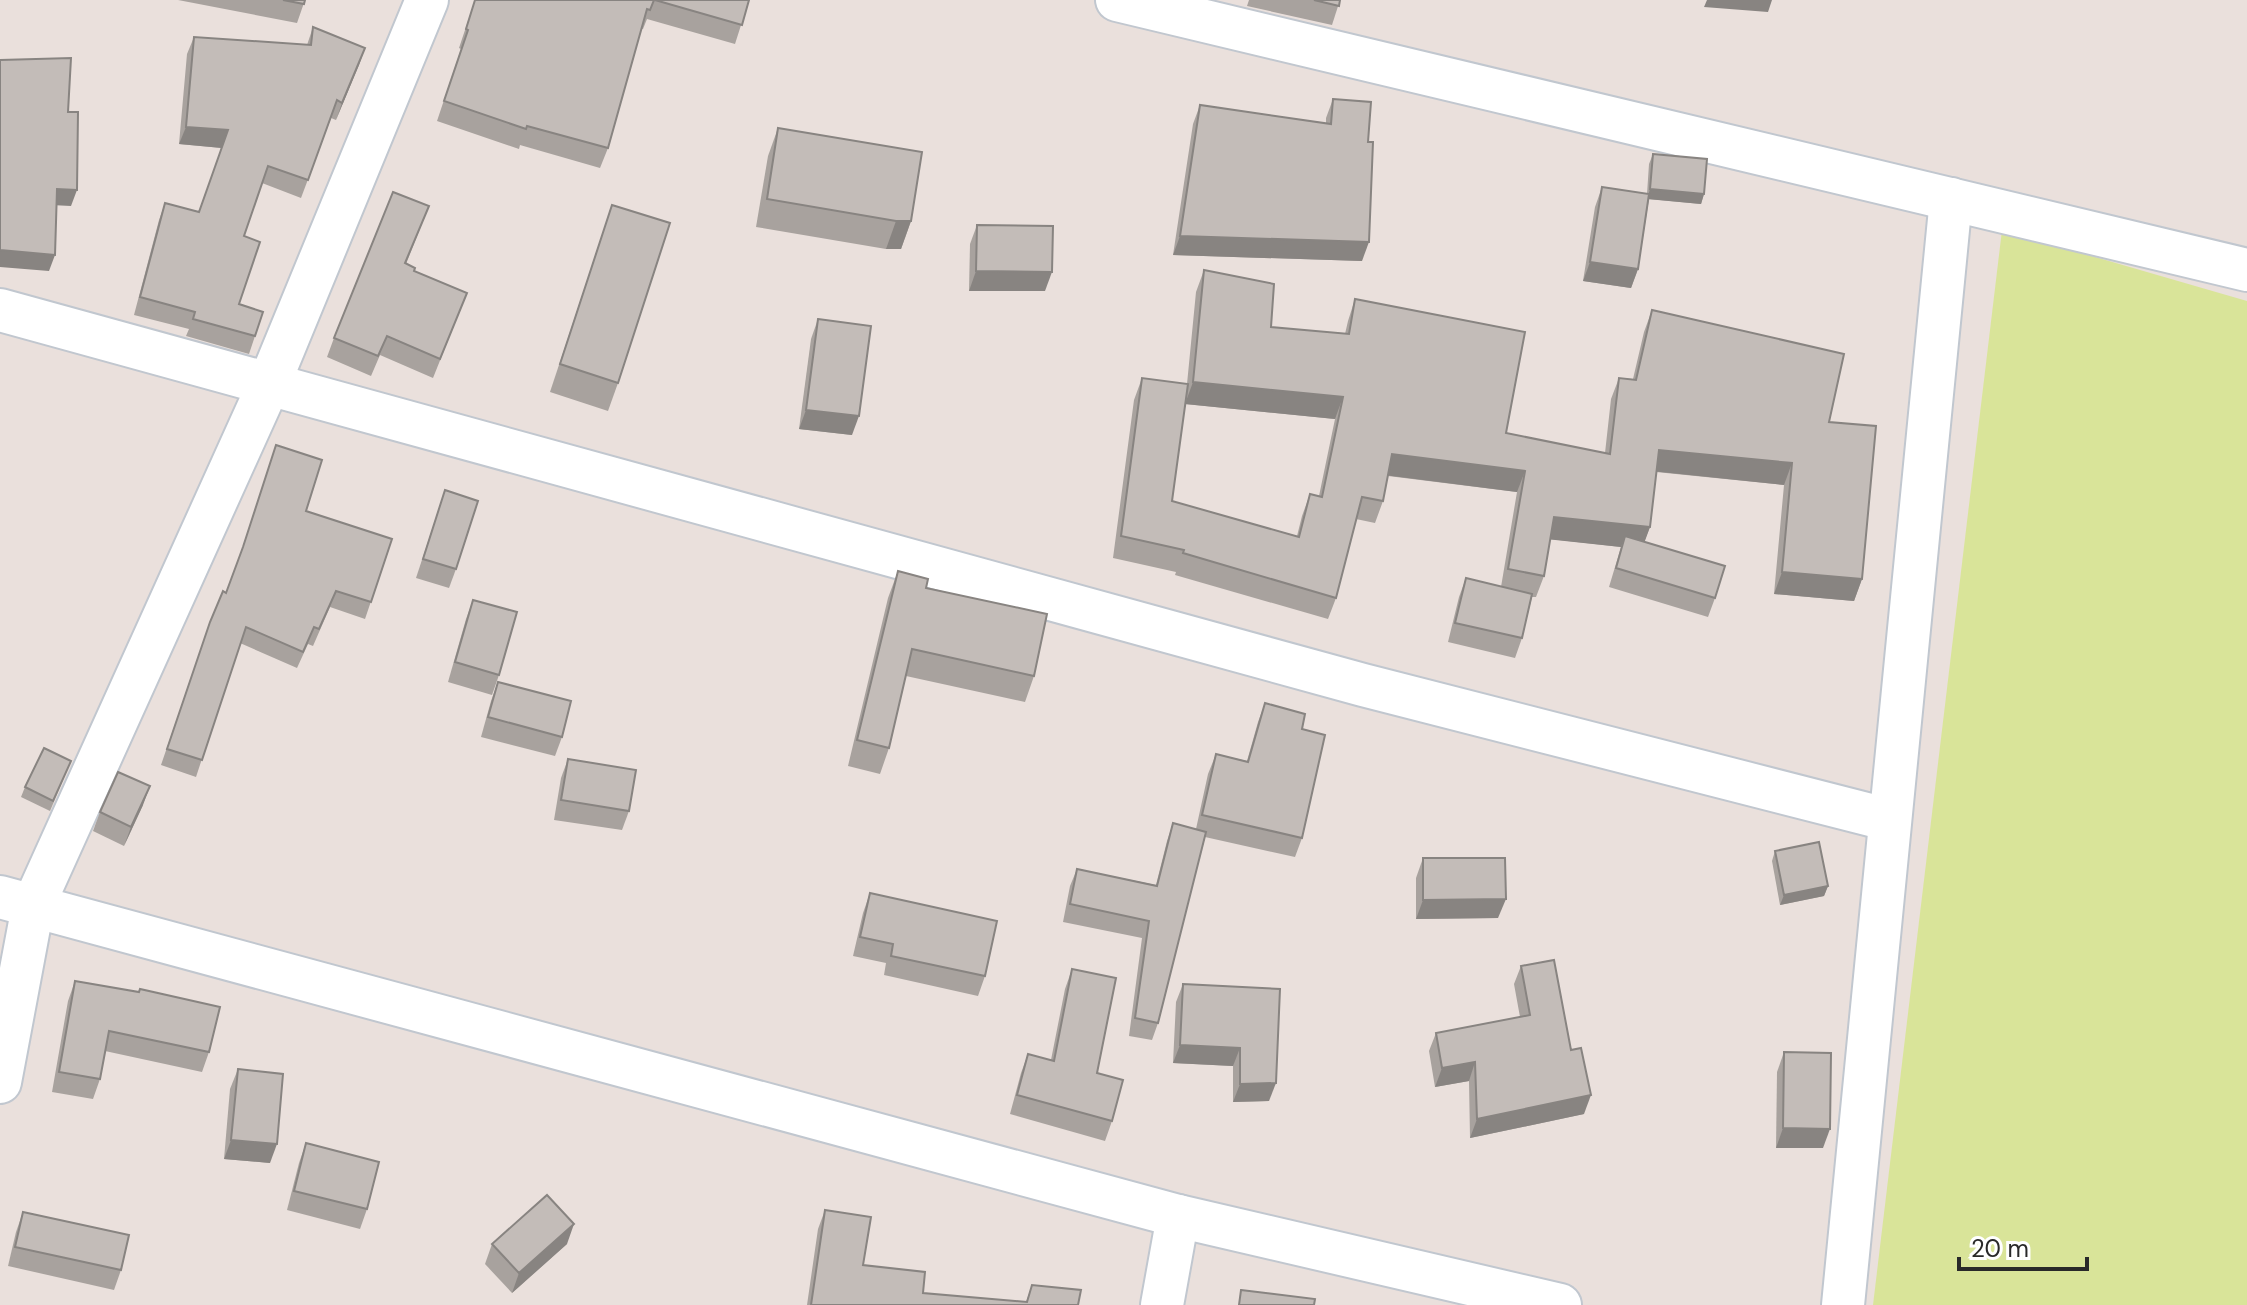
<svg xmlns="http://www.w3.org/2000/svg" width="2247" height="1305" font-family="'DM Sans',sans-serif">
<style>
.pitch{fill:#d9e499}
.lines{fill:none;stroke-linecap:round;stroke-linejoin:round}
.minor-casing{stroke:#c1c7cf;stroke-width:46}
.minor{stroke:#fff;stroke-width:42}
.wall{fill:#a8a29e;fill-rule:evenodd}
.shaded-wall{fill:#888481}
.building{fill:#c3bcb8;stroke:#888481;stroke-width:2}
</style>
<rect width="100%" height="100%" fill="#eae0dc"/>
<path class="pitch" d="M2002 230 2247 301V1305H1873Z"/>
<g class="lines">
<g class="minor-casing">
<g id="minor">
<path d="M1117 0 2247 270"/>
<path d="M0 310 1363 685 1890 820"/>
<path d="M0 897 1178 1216 1560 1305"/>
<path d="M0 1082 33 906 269 384 427 0"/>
<path d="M1162 1305 1178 1216"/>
<path d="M1843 1305 1951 199"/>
</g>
</g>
<use href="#minor" class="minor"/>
</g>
<g class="wall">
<path d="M178 0H305L297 23Z"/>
<path d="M475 0H749L735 44 647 19 643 29H641L608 148 600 168 520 145 519 149 437 121 461 49 459 48Z"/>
<path d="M1249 0H1340L1332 25 1247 6Z"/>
<path d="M313 27 365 48 336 120 331 118 301 198 262 183 244 236 239 304 255 336 249 354 186 336 189 329 134 315 159 220 165 203 199 212 222 148 179 144 187 54 194 37 307 45Z"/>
<path d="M1333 99 1368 142 1362 261 1173 255 1193 124 1200 105 1326 123V118Z"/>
<path d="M778 128 911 221 901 249H886L756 227 768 156Z"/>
<path d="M1653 154 1704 194 1701 204 1649 199 1638 269 1631 288 1583 281 1595 207 1602 187 1647 194 1649 164Z"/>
<path d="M612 205 618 383 608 411 550 392Z"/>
<path d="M429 206 406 264 414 271 467 293 433 378 380 355 371 376 327 357 334 338Z"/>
<path d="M977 225 1045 291H969L970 244Z"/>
<path d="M1204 270 1271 327 1345 334 1348 321 1355 299 1506 433 1605 453 1611 399 1619 378 1633 379 1644 332 1652 310 1829 422 1862 579 1854 601 1774 594 1784 485 1656 472 1650 527 1644 542 1715 598 1708 617 1609 587 1621 547 1550 539 1544 576 1536 597H1532L1522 638 1515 658 1448 642 1459 597 1466 578 1501 587 1517 492 1388 476 1383 501 1375 523 1356 519 1336 598 1328 619 1175 575 1176 572 1113 558 1134 400 1142 378 1187 384 1196 292ZM1185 404 1335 419 1319 496 1310 494 1302 516 1297 536 1172 501Z"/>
<path d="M818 319 852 435 799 429 811 339Z"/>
<path d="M276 445 306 511 392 539 365 619 330 607 313 646 308 644 297 668 240 643 196 777 161 765 210 622 226 593 239 558Z"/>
<path d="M445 490 456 569 449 588 416 578Z"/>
<path d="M898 571 926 588 1034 676 1025 702 906 676 889 748 880 774 848 766 888 598Z"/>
<path d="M473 600 499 675 492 695 448 682 466 619Z"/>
<path d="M498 682 562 737 555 756 481 737 491 701Z"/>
<path d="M1265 703 1302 729V838L1295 857 1205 837 1158 1023 1152 1040 1129 1036 1142 938 1063 922 1070 886 1077 869 1156 885 1167 841 1173 823 1196 829 1208 774 1216 754 1247 761 1258 722Z"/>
<path d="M568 759 629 811 622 830 554 820 561 778Z"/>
<path d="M71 761 50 811 21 797 25 787Z"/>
<path d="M143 805 124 846 93 831 100 812Z"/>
<path d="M1775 851 1828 886 1824 896 1780 905 1772 861Z"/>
<path d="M1423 858 1498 918 1416 919V878Z"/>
<path d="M870 893 985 976 978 996 884 975 886 963 853 956 863 913Z"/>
<path d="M1521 966 1584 1114 1470 1138 1469 1081 1435 1087 1429 1051 1436 1033 1520 1017 1514 984Z"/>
<path d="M1072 969 1097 1073 1112 1121 1105 1141 1010 1114 1021 1073 1028 1054 1051 1060 1065 989Z"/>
<path d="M75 981 209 1052 202 1072 105 1051 100 1079 93 1099 52 1092 68 1001Z"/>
<path d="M1183 984 1280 989 1269 1101 1233 1102V1066L1173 1063 1176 1002Z"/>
<path d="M1784 1052 1823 1148H1776L1777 1072Z"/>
<path d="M238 1069 270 1163 224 1159 230 1089Z"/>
<path d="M306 1143 367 1209 360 1229 287 1210 299 1163Z"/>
<path d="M825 1210 863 1265 923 1293 1026 1302 1032 1285 1078 1305H807L818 1229Z"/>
<path d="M23 1212 121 1270 114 1290 8 1266 16 1232Z"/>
<path d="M492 1244H567L512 1293 485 1264Z"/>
</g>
<g class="shaded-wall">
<path d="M1707 0H1772L1768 12 1704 7Z"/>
<path d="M365 48 359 65 336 120 342 103Z"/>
<path d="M186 127 228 130 222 148 179 144Z"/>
<path d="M57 189 77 190 71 206 51 205Z"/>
<path d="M1650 189 1704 194 1701 204 1647 199Z"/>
<path d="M896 221H911L901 249H886Z"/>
<path d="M1180 236 1369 242 1362 261 1173 255Z"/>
<path d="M0 250 55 255 49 271 0 267Z"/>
<path d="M1590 262 1638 269 1631 288 1583 281Z"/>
<path d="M976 271 1052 272 1045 291H969Z"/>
<path d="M1193 382 1343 397 1335 419 1185 404Z"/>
<path d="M806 410 859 416 852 435 799 429Z"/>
<path d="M1659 450 1792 463 1784 485 1651 471Z"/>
<path d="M1392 454 1525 471 1517 492 1384 475Z"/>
<path d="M1554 517 1650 527 1642 549 1625 536 1621 547 1546 539Z"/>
<path d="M1782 572 1862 579 1854 601 1774 594Z"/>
<path d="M150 786 143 805 124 846 131 827Z"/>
<path d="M1828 886 1824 896 1780 905 1784 895Z"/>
<path d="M1506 899 1498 918 1416 919 1423 900Z"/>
<path d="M1180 1045 1240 1048 1233 1066 1173 1063Z"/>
<path d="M1475 1062 1469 1081 1435 1087 1442 1068Z"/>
<path d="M1276 1083 1269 1101 1233 1102 1240 1084Z"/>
<path d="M1591 1095 1584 1114 1470 1138 1477 1119Z"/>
<path d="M1783 1128 1830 1129 1823 1148H1776Z"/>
<path d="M231 1140 277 1144 270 1163 224 1159Z"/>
<path d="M574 1224 567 1244 512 1293 519 1273Z"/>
</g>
<g class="building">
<path d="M283 0H305L304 4Z"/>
<path d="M475 0H654L650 10 647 9 608 148 527 126 526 129 444 101 468 30 466 29Z"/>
<path d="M655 0H749L742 25Z"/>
<path d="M1314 0H1340L1339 6Z"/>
<path d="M313 27 365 48 342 103 337 100 308 180 268 166 244 236 260 242 239 304 263 312 255 336 193 319 195 312 140 297 165 203 199 212 228 130 186 127 194 37 311 45Z"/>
<path d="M71 58 68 112H78L77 190 57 189 55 255 0 250V60Z"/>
<path d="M1333 99 1371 102 1368 142H1373L1369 242 1180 236 1200 105 1331 124Z"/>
<path d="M778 128 922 152 911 221H896L767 199Z"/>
<path d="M1653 154 1707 159 1704 194 1650 189Z"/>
<path d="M1602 187 1649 194 1638 269 1590 262Z"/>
<path d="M393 192 429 206 405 263 415 268 414 271 467 293 440 359 387 336 378 356 334 338Z"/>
<path d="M612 205 670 223 618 383 560 364Z"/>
<path d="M977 225 1053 226 1052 272 976 271Z"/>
<path d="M1204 270 1274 284 1271 327 1349 334 1355 299 1525 332 1506 433 1610 454 1619 378 1636 380 1652 310 1844 354 1829 422 1876 426 1862 579 1782 572 1792 463 1659 450 1650 527 1554 517 1544 576 1508 569 1525 471 1392 454 1383 501 1362 497 1336 598 1183 553 1184 550 1121 536 1142 378 1188 384 1172 501 1299 537 1310 494 1322 497 1343 397 1193 382Z"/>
<path d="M818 319 871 326 859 416 806 410Z"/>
<path d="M276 445 322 460 306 511 392 539 371 602 336 591 319 629 314 627 303 652 246 627 202 760 167 749 210 622 223 591 226 593 243 547Z"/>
<path d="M445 490 478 501 456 569 423 559Z"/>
<path d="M1625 536 1725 566 1715 598 1616 568Z"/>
<path d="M898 571 928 579 926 588 1047 614 1034 676 912 649 889 748 857 740Z"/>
<path d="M1466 578 1532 594 1522 638 1455 623Z"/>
<path d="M473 600 517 612 499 675 455 662Z"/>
<path d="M498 682 571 701 562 737 488 717Z"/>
<path d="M1265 703 1305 714 1302 729 1325 735 1302 838 1202 815 1216 754 1248 762Z"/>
<path d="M44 748 71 761 53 801 25 787Z"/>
<path d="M568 759 636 770 629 811 561 800Z"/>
<path d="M118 772 150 786 131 827 100 812Z"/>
<path d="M1173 823 1206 832 1158 1023 1135 1018 1149 921 1070 904 1077 869 1157 886Z"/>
<path d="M1819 842 1828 886 1784 895 1775 851Z"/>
<path d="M1423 858H1505L1506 899 1423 900Z"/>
<path d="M870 893 997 921 985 976 891 956 893 944 860 937Z"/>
<path d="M1554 960 1571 1050 1581 1048 1591 1095 1477 1119 1475 1062 1442 1068 1436 1033 1530 1015 1521 966Z"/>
<path d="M1072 969 1116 978 1097 1073 1123 1080 1112 1121 1017 1095 1028 1054 1054 1061Z"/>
<path d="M75 981 139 992 140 989 220 1007 209 1052 109 1031 100 1079 59 1072Z"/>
<path d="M1183 984 1280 989 1276 1083 1240 1084V1048L1180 1045Z"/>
<path d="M1784 1052 1831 1053 1830 1129 1783 1128Z"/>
<path d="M238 1069 283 1074 277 1144 231 1140Z"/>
<path d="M306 1143 379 1162 367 1209 294 1191Z"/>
<path d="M547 1195 574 1224 519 1273 492 1244Z"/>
<path d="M825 1210 871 1217 863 1265 925 1272 923 1293 1027 1302 1032 1285 1081 1290 1078 1305H811Z"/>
<path d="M23 1212 129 1235 121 1270 15 1247Z"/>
<path d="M1241 1290 1315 1299 1314 1305H1239Z"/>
</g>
<path d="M1959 1257v12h128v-12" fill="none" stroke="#292929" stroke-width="4"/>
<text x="1971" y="1257" font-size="24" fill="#292929" stroke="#ffffff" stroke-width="6" paint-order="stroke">20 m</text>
</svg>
